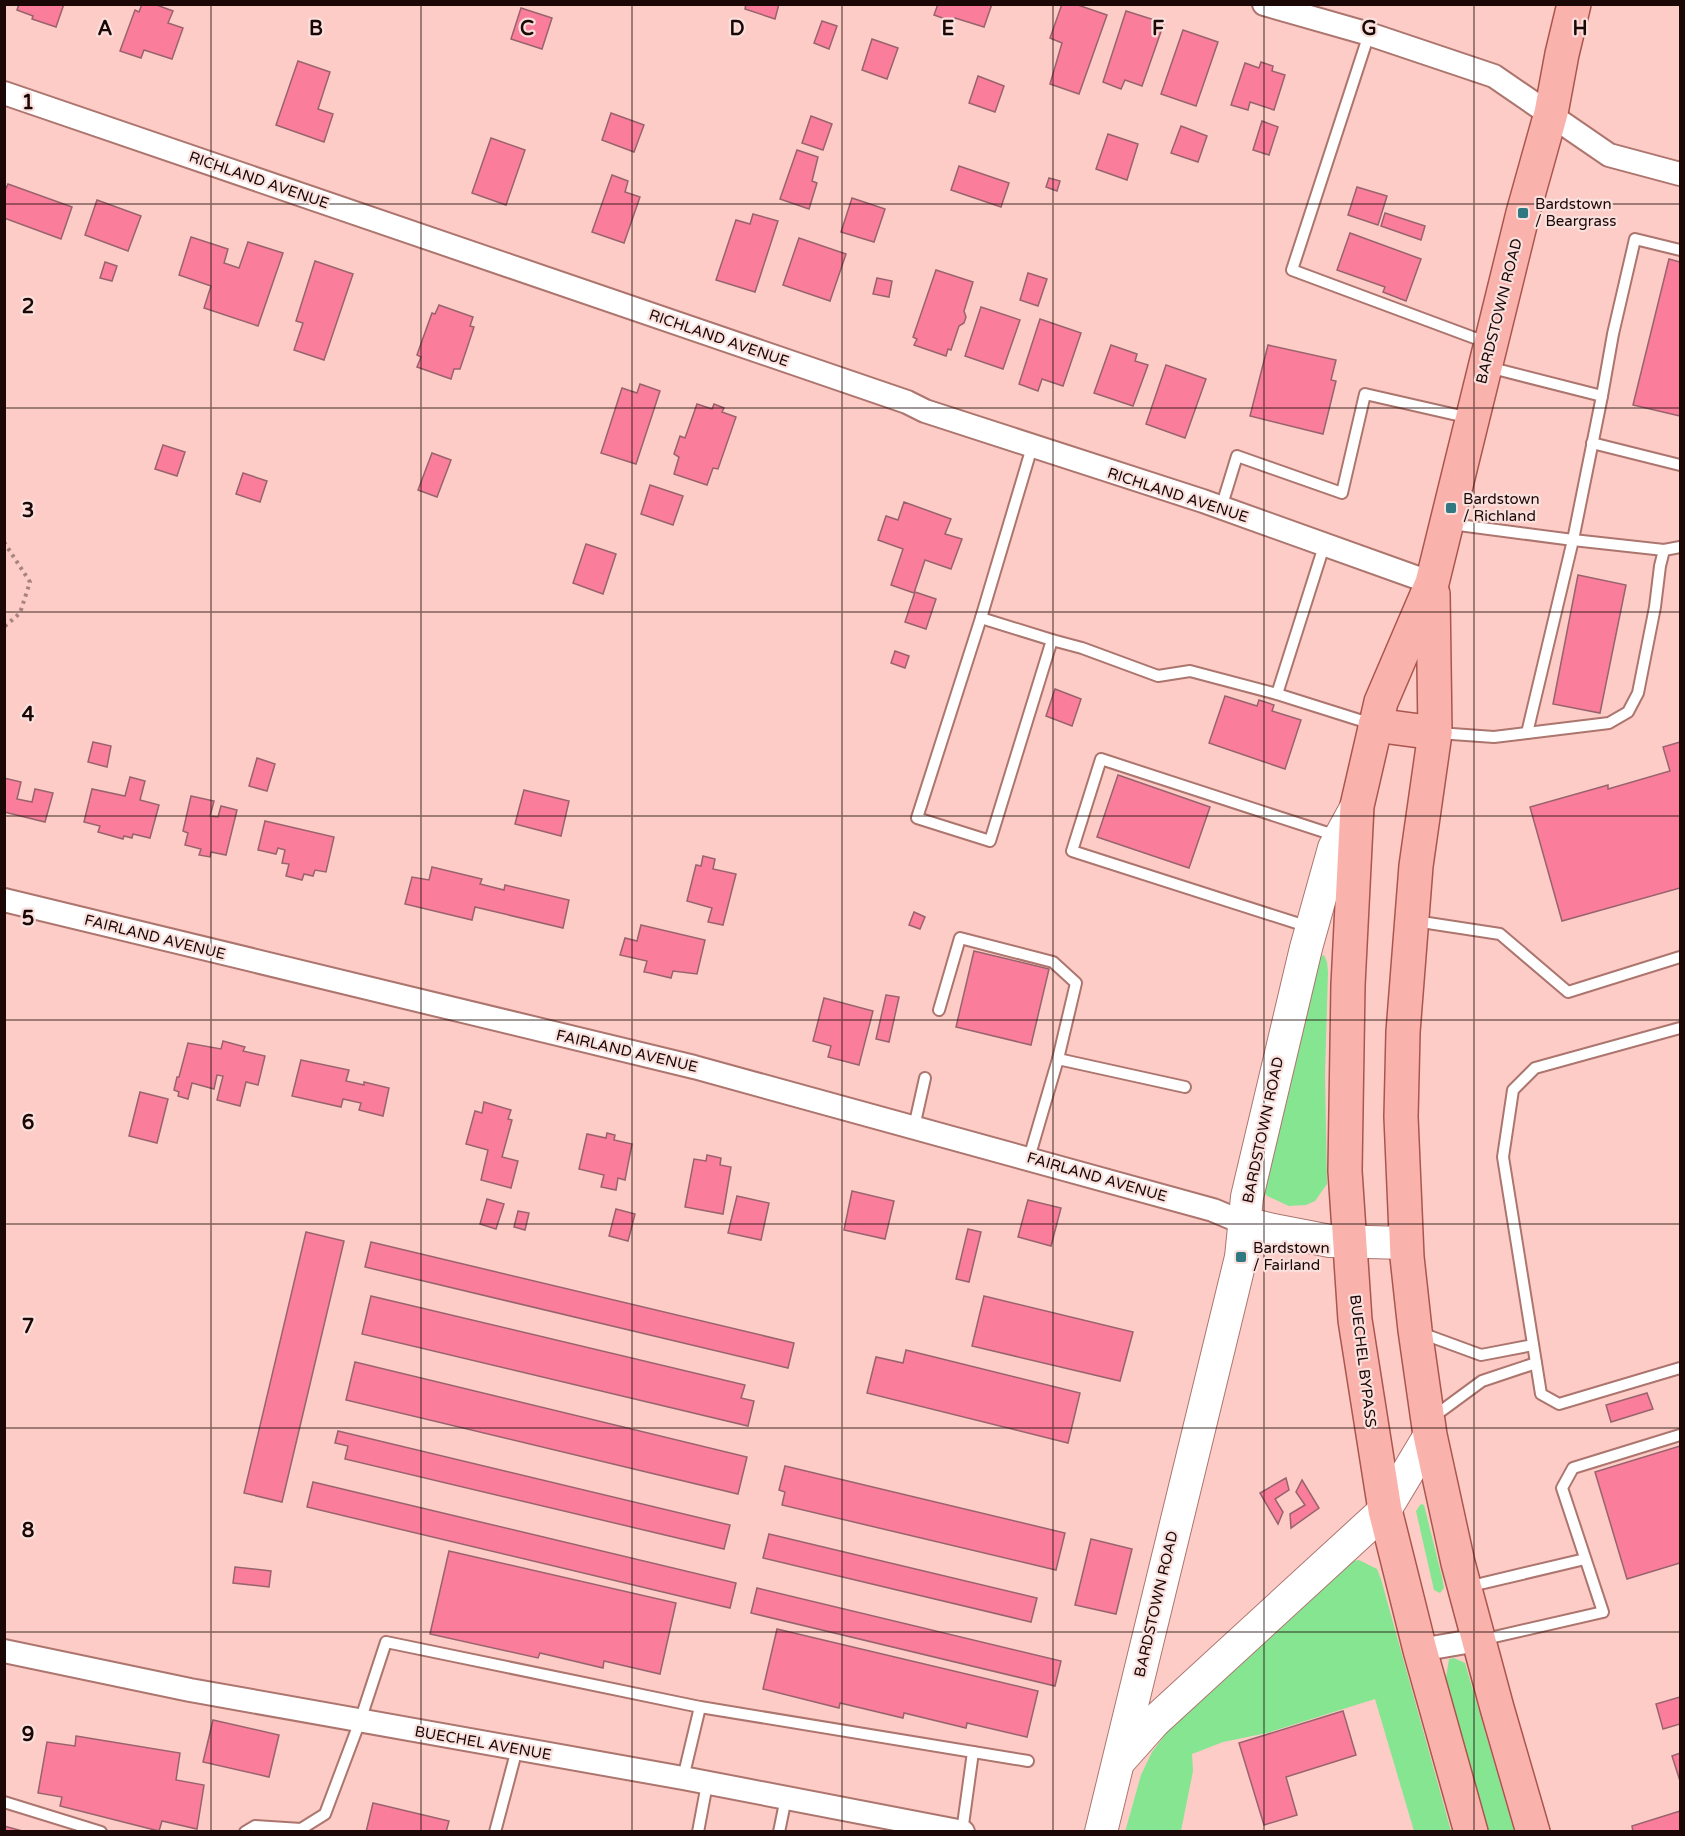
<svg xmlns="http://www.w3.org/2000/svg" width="1685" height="1836" font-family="'Varela Round',sans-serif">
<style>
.green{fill:#85e591}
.building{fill:#fa7e9b;stroke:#99636d;stroke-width:1.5}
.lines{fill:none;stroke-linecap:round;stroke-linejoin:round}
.lane-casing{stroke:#ac756e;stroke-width:14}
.street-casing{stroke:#ac756e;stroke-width:26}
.secondary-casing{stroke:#ac756e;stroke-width:34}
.primary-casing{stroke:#aa564e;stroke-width:36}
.path{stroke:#a9837f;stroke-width:4;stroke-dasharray:3 4.5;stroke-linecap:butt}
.lane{stroke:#fff;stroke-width:10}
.street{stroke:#fff;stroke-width:22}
.secondary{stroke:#fff;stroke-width:32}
.primary{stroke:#fab3ac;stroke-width:33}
.grid{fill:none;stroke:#1a0706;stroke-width:1.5;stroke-opacity:0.55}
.poi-dot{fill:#317982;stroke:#f9e0dd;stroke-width:2}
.labels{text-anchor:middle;stroke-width:4.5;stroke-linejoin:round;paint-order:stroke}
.street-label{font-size:15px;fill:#1a0706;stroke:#f9e0dd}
.poi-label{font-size:15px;fill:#1a0706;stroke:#f9e0dd;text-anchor:start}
.grid-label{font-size:20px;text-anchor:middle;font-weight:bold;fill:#1a0706;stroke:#f9e0dd;stroke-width:4.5;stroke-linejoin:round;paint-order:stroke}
</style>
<rect width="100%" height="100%" fill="#fdccc6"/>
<g class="green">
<path d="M1324 955 1327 962 1328 972 1325 1074 1327 1184 1315 1201 1306 1205 1289 1206 1267 1196 1264 1192 1265 1172 1319 957Z"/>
<path d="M1421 1504 1424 1505 1442 1577 1444 1588 1440 1593 1434 1590 1416 1511Z"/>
<path d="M1359 1560 1377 1569 1381 1579 1451 1831H1414L1375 1699 1267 1733 1223 1742 1192 1754 1193 1771 1181 1831 1125 1832 1141 1775 1152 1752 1174 1723 1349 1562Z"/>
<path d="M1454 1658 1465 1663 1514 1831H1485L1445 1684 1449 1659Z"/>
</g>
<g class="building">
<path d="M19 4H64L56 27 32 19 33 16 17 10Z"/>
<path d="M142 4H154L173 11 168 23 183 28 172 59 144 50 141 58 120 51 135 10 139 12Z"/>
<path d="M746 4H779L775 19 745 9Z"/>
<path d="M938 4H992L984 27 955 18 954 22 934 15Z"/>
<path d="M1062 4H1075L1107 15 1079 94 1050 84 1062 43 1050 38Z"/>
<path d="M521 8 552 18 542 49 511 39Z"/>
<path d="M1126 11 1164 23 1142 86 1125 80 1121 89 1103 82Z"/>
<path d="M822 21 837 26 829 49 814 43Z"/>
<path d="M1183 30 1218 42 1196 106 1161 94Z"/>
<path d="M872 39 898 48 887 79 862 70Z"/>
<path d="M298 61 330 72 318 109 333 114 324 142 276 125Z"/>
<path d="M1261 62 1273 66 1272 71 1285 75 1274 110 1250 102 1248 110 1231 105 1245 63 1259 68Z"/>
<path d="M978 76 1004 86 995 112 969 103Z"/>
<path d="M611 113 644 125 634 152 602 140Z"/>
<path d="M811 116 832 124 823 150 802 143Z"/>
<path d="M1262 121 1278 127 1269 155 1253 150Z"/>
<path d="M1181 126 1207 136 1198 162 1171 153Z"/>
<path d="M1108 134 1138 144 1127 180 1096 169Z"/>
<path d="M491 138 525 150 506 205 472 193Z"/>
<path d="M797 150 818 157 812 181 817 183 809 209 780 199Z"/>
<path d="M959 166 1009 183 1001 207 951 190Z"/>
<path d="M612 175 628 181 625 192 640 197 624 243 592 232Z"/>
<path d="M1049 178 1060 181 1057 191 1046 187Z"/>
<path d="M8 184 72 207 61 239 4 218V193Z"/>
<path d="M1357 187 1387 196 1378 225 1348 215Z"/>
<path d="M852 198 885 209 874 242 841 232Z"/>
<path d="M97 200 141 216 128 251 85 235Z"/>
<path d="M1385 213 1425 226 1421 240 1381 226Z"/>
<path d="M753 214 778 221 755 292 716 280 736 220 750 224Z"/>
<path d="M1350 233 1421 259 1406 301 1383 292 1385 287 1337 270Z"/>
<path d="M191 237 228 249 224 263 239 268 248 242 283 253 258 326 204 308 211 286 179 275Z"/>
<path d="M799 238 846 254 830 301 783 285Z"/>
<path d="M1669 259 1680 262V416L1633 405Z"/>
<path d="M315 261 353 274 324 360 294 350 303 323 296 321Z"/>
<path d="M105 262 117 266 112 281 100 278Z"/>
<path d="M936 270 973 282 964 311 966 317 964 323 959 326 951 350 948 349 946 356 914 345 917 339 913 337Z"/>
<path d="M1028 273 1047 279 1038 306 1020 300Z"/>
<path d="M877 278 892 281 889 297 873 294Z"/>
<path d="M439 305 473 317 470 326 474 327 460 369H454L451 379 417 367 421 357 417 355 432 313 435 314Z"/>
<path d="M981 307 1020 320 1003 369 965 356Z"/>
<path d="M1040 319 1081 333 1063 386 1042 379 1038 391 1019 384Z"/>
<path d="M1111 345 1137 354 1135 361 1148 365 1133 406 1094 393Z"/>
<path d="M1268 345 1336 360 1331 380 1336 381 1323 434 1250 416Z"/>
<path d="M1166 365 1206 379 1185 438 1146 424Z"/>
<path d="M640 384 660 391 636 464 601 453 622 388 637 393Z"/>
<path d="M697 404 712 409 714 404 724 408 722 412 736 417 718 469 713 468 707 485 674 474 679 457 674 454 680 436 685 438Z"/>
<path d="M163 445 185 452 177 476 155 469Z"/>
<path d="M432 453 451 460 437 497 418 490Z"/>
<path d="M243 473 267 481 260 502 236 494Z"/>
<path d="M650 485 683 496 673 525 641 514Z"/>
<path d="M904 502 951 519 945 534 962 539 951 569 925 560 914 593 891 585 903 549 878 540 886 516 898 520Z"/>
<path d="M586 544 616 554 603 594 573 583Z"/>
<path d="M1578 575 1626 585 1600 713 1553 704Z"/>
<path d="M915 592 936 599 926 629 905 622Z"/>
<path d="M895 651 909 656 905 668 891 663Z"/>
<path d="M1055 689 1081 699 1072 726 1046 716Z"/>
<path d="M1225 696 1257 706 1259 700 1274 705 1272 711 1301 720 1285 769 1209 743Z"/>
<path d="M93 742 111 746 107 767 88 762Z"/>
<path d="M1680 742V888L1562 921 1530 807 1608 785V789L1670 771 1663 747Z"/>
<path d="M257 758 275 764 267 791 249 786Z"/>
<path d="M1118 775 1210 807 1189 868 1097 837Z"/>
<path d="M130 777 145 781 140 800 159 805 150 838 133 834 132 838 124 836 123 839 98 832 100 826 84 822 92 789 125 796Z"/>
<path d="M4 778 21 782 17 799 32 802 35 789 53 793 45 822 4 812Z"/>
<path d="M524 790 569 801 561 836 515 824Z"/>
<path d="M191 796 214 801 210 816 218 817 221 806 237 810 226 855 211 852 210 857 199 855 201 849 185 845 188 833 183 831Z"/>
<path d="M265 821 334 837 326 872 315 870 313 876 304 874 302 880 286 876 289 864 282 863 285 850 278 848 276 854 258 850Z"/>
<path d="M703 856 715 859 713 869 736 874 723 925 708 922 712 908 687 901 696 865 701 866Z"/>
<path d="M432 867 482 879 480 884 504 890 505 885 569 900 563 928 475 907 472 920 405 904 412 877 429 880Z"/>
<path d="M914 912 925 917 920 929 909 925Z"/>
<path d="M641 925 705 940 697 974 673 971 671 978 650 973 644 972 647 961 620 955 625 938 637 941Z"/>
<path d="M974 951 1049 969 1031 1045 956 1027Z"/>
<path d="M886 995 899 997 889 1042 876 1039Z"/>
<path d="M824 998 873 1011 859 1065 828 1057 831 1046 813 1041Z"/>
<path d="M223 1041 245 1047 243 1051 265 1056 258 1085 246 1082 240 1106 217 1100 223 1076 217 1075 214 1089 192 1083 188 1099 178 1096 179 1092 174 1090 177 1077H179L188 1043 221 1049Z"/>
<path d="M301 1060 349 1070 346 1081 364 1085V1082L389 1088 383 1116 359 1110 361 1103 343 1099 341 1107 292 1096Z"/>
<path d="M140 1092 168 1099 157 1143 129 1136Z"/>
<path d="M484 1102 511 1110 508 1119 512 1120 502 1157 518 1161 511 1188 481 1180 488 1150 466 1144 475 1111 482 1113Z"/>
<path d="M607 1133 615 1135 614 1140 632 1144 625 1180 618 1178 616 1190 601 1187 604 1175 579 1169 587 1134 606 1138Z"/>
<path d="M707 1155 721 1158 720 1165 731 1167 723 1214 685 1207 694 1159 706 1161Z"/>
<path d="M852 1191 894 1201 885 1239 844 1230Z"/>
<path d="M737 1196 769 1203 761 1240 728 1233Z"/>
<path d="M487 1199 504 1204 496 1229 480 1224Z"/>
<path d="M1028 1200 1061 1208 1051 1246 1018 1237Z"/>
<path d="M616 1209 635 1214 628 1241 609 1236Z"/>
<path d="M518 1211 529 1213 525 1230 514 1227Z"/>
<path d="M968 1229 981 1232 969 1282 956 1279Z"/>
<path d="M306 1232 344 1241 282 1502 244 1493Z"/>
<path d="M371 1242 794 1343 788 1368 365 1267Z"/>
<path d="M371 1296 745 1385 741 1398 754 1401 748 1426 362 1334Z"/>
<path d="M984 1296 1133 1332 1120 1381 972 1346Z"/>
<path d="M906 1350 1080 1393 1068 1443 867 1393 876 1357 903 1363Z"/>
<path d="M355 1362 747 1457 738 1494 346 1400Z"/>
<path d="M1647 1393 1653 1409 1611 1422 1606 1405Z"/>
<path d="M338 1431 730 1525 724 1549 345 1459 348 1446 335 1443Z"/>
<path d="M1680 1446V1563L1627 1579 1595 1472Z"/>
<path d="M785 1466 1065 1533 1056 1570 782 1505 785 1492 779 1490Z"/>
<path d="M1286 1478 1289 1490 1275 1499 1283 1512 1278 1524 1260 1493Z"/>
<path d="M1302 1480 1319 1508 1291 1528 1290 1514 1305 1505 1296 1492Z"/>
<path d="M313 1482 736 1583 730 1608 307 1507Z"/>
<path d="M769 1534 1037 1598 1031 1622 763 1558Z"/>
<path d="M1091 1539 1132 1549 1116 1614 1075 1605Z"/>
<path d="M449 1551 676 1603 660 1674 604 1661 603 1668 540 1653 538 1658 430 1634Z"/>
<path d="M235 1567 271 1571 269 1587 233 1583Z"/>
<path d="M757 1588 1061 1661 1055 1686 751 1613Z"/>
<path d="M777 1629 1038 1691 1027 1737 967 1723 966 1728 904 1713 903 1718 840 1703 839 1708 763 1689Z"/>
<path d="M1680 1697V1724L1663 1729 1656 1704Z"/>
<path d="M1343 1711 1356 1755 1286 1777 1297 1815 1264 1825 1239 1743Z"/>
<path d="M213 1720 279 1735 269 1777 203 1762Z"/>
<path d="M76 1736 180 1753 176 1780 204 1785 197 1829 162 1821 159 1831 60 1806 62 1797 38 1793 47 1742 75 1746Z"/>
<path d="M1680 1753V1781L1672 1756Z"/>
<path d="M373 1803 449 1821 446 1832H366Z"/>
<path d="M1680 1811V1832H1633L1632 1826Z"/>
<path d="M4 1826 26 1832H4Z"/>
</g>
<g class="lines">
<g class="lane-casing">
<g id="lane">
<path d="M1369 34 1292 270 1488 343"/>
<path d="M1488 367 1602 396 1613 334 1635 239 1680 250"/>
<path d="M1592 443 1680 465"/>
<path d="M1032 447 981 618 917 818 990 841 1052 640 1082 648 1158 676 1190 671 1277 694 1372 724"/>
<path d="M1221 508 1237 456 1342 493 1365 394 1470 418"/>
<path d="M1451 524 1573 540 1664 550"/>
<path d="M981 618 1052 640"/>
<path d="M1277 694 1324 546"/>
<path d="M1438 733 1494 737 1527 733 1609 723 1628 712 1638 693 1655 607 1660 566 1664 550 1680 547"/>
<path d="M1527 733 1573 540 1602 396"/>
<path d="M1415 921 1500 934 1568 992 1680 957"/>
<path d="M1309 927 1072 851 1101 759 1337 836"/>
<path d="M939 1010 960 938 1053 962 1076 983 1058 1059"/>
<path d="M1680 1028 1535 1068 1513 1090 1503 1157 1541 1394 1559 1404 1680 1368"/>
<path d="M914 1127 925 1078"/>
<path d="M1029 1158 1058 1059 1185 1087"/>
<path d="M1421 1333 1481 1355 1533 1345"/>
<path d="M1433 1417 1482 1381 1536 1363"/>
<path d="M1467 1587 1585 1559"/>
<path d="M1481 1640 1603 1612 1562 1488 1573 1468 1680 1435"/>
<path d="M700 1707 1028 1761"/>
<path d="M4 1802 101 1832"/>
<path d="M245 1832 255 1826 301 1829 325 1814 360 1721 386 1642 700 1707 683 1778"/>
<path d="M495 1832 517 1749"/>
<path d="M698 1832 707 1784"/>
<path d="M779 1832 786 1798"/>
<path d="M962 1832 973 1752"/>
</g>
</g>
<g class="street-casing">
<g id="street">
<path d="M1264 4 1369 34 1494 76 1609 155 1680 174"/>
<path d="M4 93 907 402 925 411 1203 501 1432 583"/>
<path d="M4 900 694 1067 1213 1210 1244 1223"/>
<path d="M1420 1650 1478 1640"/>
<path d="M4 1651 190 1690 683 1778 963 1832"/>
</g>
</g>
<g class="secondary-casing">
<g id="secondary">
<path d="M1244 1223 1273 1230 1330 1241 1406 1243"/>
<path d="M1122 1758 1154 1722 1385 1510 1430 1435"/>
<path d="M1101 1832 1241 1257 1247 1197 1306 948 1334 848 1357 806"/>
</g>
</g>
<g class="primary-casing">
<g id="primary">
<path d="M1433 594 1435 733 1416 866 1403 1032 1401 1117 1407 1257 1415 1330 1430 1435 1458 1563 1497 1708 1533 1832"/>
<path d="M1375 725 1435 733"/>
<path d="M1471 1832 1420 1650 1385 1510 1355 1320 1345 1171 1348 985 1357 806 1381 702 1432 583 1523 213 1551 113 1562 54 1574 4"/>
</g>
</g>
<path class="path" d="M4 542 30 582 20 613 4 627"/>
<use href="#lane" class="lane"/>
<use href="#street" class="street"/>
<use href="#secondary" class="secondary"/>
<use href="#primary" class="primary"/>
</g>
<path class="grid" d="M211 4V1832M421 4V1832M632 4V1832M842 4V1832M1053 4V1832M1264 4V1832M1474 4V1832M4 204H1680M4 408H1680M4 612H1680M4 816H1680M4 1020H1680M4 1224H1680M4 1428H1680M4 1632H1680"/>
<g class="poi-dot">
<rect x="1517" y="207" width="12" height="12" rx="3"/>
<rect x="1445" y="502" width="12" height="12" rx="3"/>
<rect x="1235" y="1251" width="12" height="12" rx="3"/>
</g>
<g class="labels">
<g class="street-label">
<text transform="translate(259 180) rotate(19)" y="5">RICHLAND AVENUE</text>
<text transform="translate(1499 311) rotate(-76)" y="5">BARDSTOWN ROAD</text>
<text transform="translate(719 338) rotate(19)" y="5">RICHLAND AVENUE</text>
<text transform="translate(1178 495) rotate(18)" y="5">RICHLAND AVENUE</text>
<text transform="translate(155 937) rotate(14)" y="5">FAIRLAND AVENUE</text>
<text transform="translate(627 1051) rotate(13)" y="5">FAIRLAND AVENUE</text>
<text transform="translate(1263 1130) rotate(-78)" y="5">BARDSTOWN ROAD</text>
<text transform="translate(1097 1177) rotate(16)" y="5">FAIRLAND AVENUE</text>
<text transform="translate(1363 1361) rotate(83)" y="5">BUECHEL BYPASS</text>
<text transform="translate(1156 1604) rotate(-77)" y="5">BARDSTOWN ROAD</text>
<text transform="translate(483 1743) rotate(10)" y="5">BUECHEL AVENUE</text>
</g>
<g class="poi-label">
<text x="1535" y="209">Bardstown<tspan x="1535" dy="17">/ Beargrass</tspan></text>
<text x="1463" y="504">Bardstown<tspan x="1463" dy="17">/ Richland</tspan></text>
<text x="1253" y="1253">Bardstown<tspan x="1253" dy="17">/ Fairland</tspan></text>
</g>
</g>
<g class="grid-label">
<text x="105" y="35">A</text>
<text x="316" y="35">B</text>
<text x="527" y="35">C</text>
<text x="737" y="35">D</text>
<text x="948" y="35">E</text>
<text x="1158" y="35">F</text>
<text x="1369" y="35">G</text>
<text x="1580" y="35">H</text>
<text x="28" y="109">1</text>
<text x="28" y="313">2</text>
<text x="28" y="517">3</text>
<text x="28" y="721">4</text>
<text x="28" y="925">5</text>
<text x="28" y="1129">6</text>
<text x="28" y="1333">7</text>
<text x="28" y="1537">8</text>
<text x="28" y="1741">9</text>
</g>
<rect width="1685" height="1836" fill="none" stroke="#1a0706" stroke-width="12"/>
</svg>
